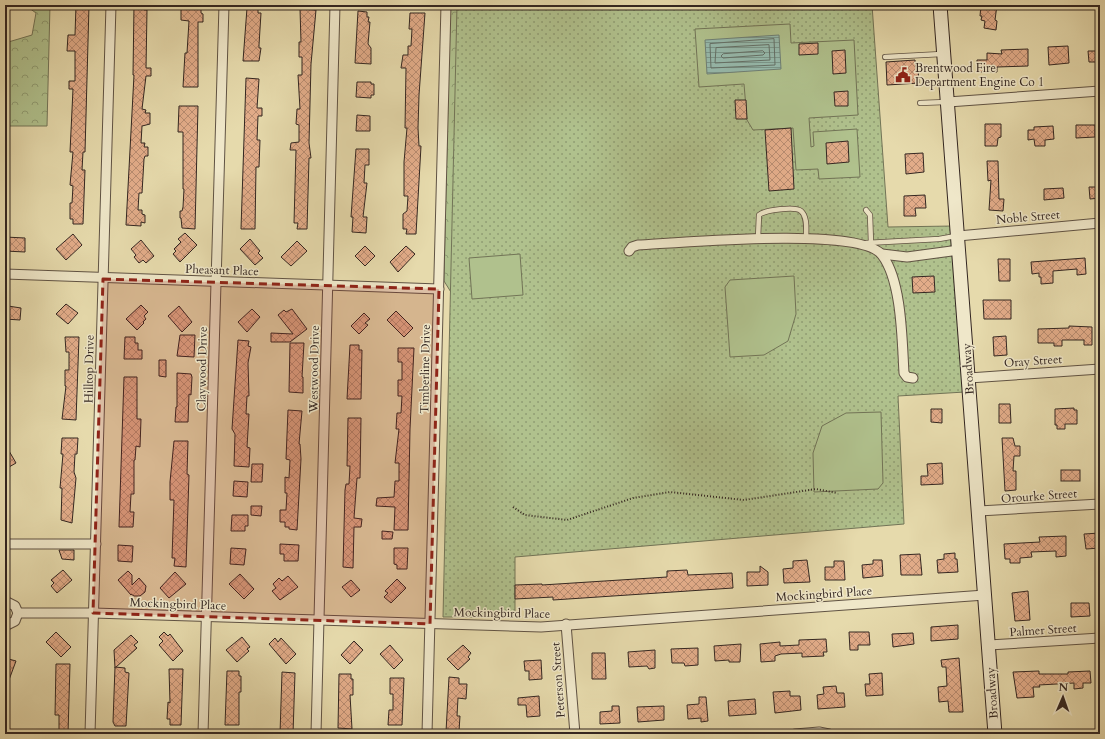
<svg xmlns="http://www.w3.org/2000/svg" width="1105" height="739" font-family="Cardo,serif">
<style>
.forest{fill:url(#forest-crowns);stroke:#727457}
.park{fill:url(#park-dots);stroke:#727457}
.garden{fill:#b0c18d;stroke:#727457}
.water{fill:url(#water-rules);stroke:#6e7f75}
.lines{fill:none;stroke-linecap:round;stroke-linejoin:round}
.shore{stroke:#647067;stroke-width:1}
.building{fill:url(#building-cross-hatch);stroke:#332621}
.lane-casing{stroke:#605344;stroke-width:6}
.street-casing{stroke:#605344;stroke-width:11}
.secondary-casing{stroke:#332621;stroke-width:15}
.path{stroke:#332621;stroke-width:2;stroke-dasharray:1 2;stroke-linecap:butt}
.lane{stroke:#efe7c9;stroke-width:4.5}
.street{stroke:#efe7c9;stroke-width:9}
.secondary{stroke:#efe7c9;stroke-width:13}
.marked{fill:#8f2418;fill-opacity:0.2;stroke:#8f2418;stroke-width:3;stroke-dasharray:8 5;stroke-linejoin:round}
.labels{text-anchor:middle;stroke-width:3;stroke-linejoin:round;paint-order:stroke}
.poi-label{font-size:12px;fill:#332621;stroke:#efe7c9;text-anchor:start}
.street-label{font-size:12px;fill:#332621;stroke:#efe7c9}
</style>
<defs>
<pattern id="forest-crowns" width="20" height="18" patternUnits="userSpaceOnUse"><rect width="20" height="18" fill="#b0c18d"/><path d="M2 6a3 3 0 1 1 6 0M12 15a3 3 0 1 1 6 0" fill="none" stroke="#909d73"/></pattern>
<pattern id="park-dots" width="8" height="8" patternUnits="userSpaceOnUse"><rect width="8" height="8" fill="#b0c18d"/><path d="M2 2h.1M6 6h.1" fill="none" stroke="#909d73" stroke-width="1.8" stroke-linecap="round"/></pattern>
<pattern id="water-rules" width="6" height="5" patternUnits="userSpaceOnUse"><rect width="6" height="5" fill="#96baad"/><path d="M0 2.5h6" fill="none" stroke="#7b978c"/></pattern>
<pattern id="building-cross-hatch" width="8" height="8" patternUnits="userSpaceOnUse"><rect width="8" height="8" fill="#e2ac89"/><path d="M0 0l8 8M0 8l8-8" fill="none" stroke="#b88c70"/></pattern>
</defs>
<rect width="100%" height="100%" fill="#e6daac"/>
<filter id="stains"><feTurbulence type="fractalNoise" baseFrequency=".005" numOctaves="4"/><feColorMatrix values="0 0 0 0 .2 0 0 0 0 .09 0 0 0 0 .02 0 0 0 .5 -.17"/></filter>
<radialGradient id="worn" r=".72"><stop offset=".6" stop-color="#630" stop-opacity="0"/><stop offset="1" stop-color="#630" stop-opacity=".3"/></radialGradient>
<g class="forest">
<path d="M25 5H50L47 126H5V43L32 35 36 13Z"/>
<path d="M450 5H495L454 297 444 281Z"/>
</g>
<path class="park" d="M457 5H872L888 227 953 226 965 392 898 396 904 524 515 557V617H443Z"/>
<g class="garden">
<path d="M790 24 791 43 854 40 858 115 809 118 811 147 814 146 813 132 857 129 860 177 819 179 818 169 796 170 793 128 753 130 747 120 744 84 699 87 695 29Z"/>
<path d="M520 254 523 295 472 299 469 258Z"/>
<path d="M794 276 796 314 788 341 764 355 730 357 725 287 730 280Z"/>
<path d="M881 412 883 483 878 489 814 492 813 453 822 426 846 413Z"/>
</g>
<path class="water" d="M779 35 781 69 707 74 705 40Z"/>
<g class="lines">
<g class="shore">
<path d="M774 39 775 65 711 68 710 44Z"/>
<path d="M769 45 770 60 715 63 716 48Z"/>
<path d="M763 51 765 53 763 55 723 58 721 56 723 54Z"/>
</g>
</g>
<g class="building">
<path d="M76 5H89L85 152H83L82 170H85L83 224H73V219H70V203H72L73 186 70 185 73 152H70L73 89H69V81H75V51H67L68 35H75Z"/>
<path d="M134 5H144V10H147L146 68H151V76H146L142 109 146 110 145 113H150V124L142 126 141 143H145L144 147H148V156H145L144 159 142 193H139L138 210H142V214L145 215V223L141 222V226L126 225 134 75H133Z"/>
<path d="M192 5 201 6V13L203 14V22H198V87H183L185 53H187L189 21 181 20V6Z"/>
<path d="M981 5H997L995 20 997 21 996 30 984 28 985 21 981 20 982 16H980Z"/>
<path d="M247 8H258V13H261L259 45V48H261L259 61H243Z"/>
<path d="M300 9 316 10 311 64 309 143 311 158H309L307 229H297L298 223H294L296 150H290L291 143 299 142V125L296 124 297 109H300L298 75H302V57H299V42H301Z"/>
<path d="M358 11 367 12V17H369L368 22H370L368 44 371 48V64L355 63Z"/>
<path d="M410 13H425L419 95 418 128 419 146H421L416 234H406L407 229H403V214L407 211 408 196H404V162L407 128H405L406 68H401L403 55H408V46H411L412 29H409Z"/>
<path d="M818 43V54L799 55V44Z"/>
<path d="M1068 46 1069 63 1049 65 1048 47Z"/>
<path d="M1028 49V66L997 67V72H977V60H987V53L1002 54 1001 50Z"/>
<path d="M845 50 846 73 833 74 832 51Z"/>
<path d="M1088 51H1100V62H1089Z"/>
<path d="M915 60 916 67H918L919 83 887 85 886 62Z"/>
<path d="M246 78 259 79 257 108H262V116H258L257 140H260L259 167H256L255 229H241Z"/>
<path d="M357 82H371V84H374V95H371V98L356 97Z"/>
<path d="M848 91V106H835L834 92Z"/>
<path d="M735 100H746L747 119H736Z"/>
<path d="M179 106H198L195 229 182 228 181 218H180V211H182L183 207 184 189H183V132H178Z"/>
<path d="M357 115 370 116V131H356Z"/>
<path d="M985 124H1001V137L998 138 997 146H985Z"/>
<path d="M1076 125H1095V137L1076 138Z"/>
<path d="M1053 126 1054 139 1045 140V146H1035L1034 139 1028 140V130H1034V127Z"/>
<path d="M791 128 794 189 769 191 765 130Z"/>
<path d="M848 141 849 162 827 164 826 143Z"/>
<path d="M356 149H369V165H365L364 183H367L363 217H367L366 233 352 232 353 217H351Z"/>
<path d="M923 153 924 172 906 174 905 154Z"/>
<path d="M987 161H998L999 199H1004L1003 211 989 210 991 180 988 181Z"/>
<path d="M1089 187H1100V198L1090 199Z"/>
<path d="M1063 188 1064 198 1044 200V189Z"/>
<path d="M925 195 926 208H915L916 216H904V196Z"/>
<path d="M185 233 197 245 180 262 173 254 176 251 174 249 181 242 178 239Z"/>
<path d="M73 234 82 245 66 260 56 249Z"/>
<path d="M5 237 25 238V252L5 251Z"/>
<path d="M250 239 260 251 258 253 263 258 255 265 240 249Z"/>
<path d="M141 240 154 256 146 263 143 260 139 263 134 257 136 255 131 249Z"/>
<path d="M297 241 307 251 291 266 281 257Z"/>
<path d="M365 246 375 256 365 266 355 256Z"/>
<path d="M406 246 415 254 398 272 390 262Z"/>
<path d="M1085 258 1086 274 1077 275V269L1053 271V283L1041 284V277H1039V273L1032 274 1031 262Z"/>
<path d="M998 259H1010V281H999Z"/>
<path d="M934 276 935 292 913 293 912 277Z"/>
<path d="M983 300H1011V319H984Z"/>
<path d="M66 304 78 313 68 324 56 314Z"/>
<path d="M141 305 148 312 144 316 146 319 143 322 144 323 137 330 126 319Z"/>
<path d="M8 306 21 308 20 320 5 319V307Z"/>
<path d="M179 306 192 322 182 332 168 316Z"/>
<path d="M252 309 260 317 247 332 238 322Z"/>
<path d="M292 309 307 329 290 342H271V333L293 334 278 315 284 310 286 312Z"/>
<path d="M396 311 413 328 404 337 387 320Z"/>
<path d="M364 313 370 319 365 323 368 325 359 334 351 326Z"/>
<path d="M1069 326 1092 327V345H1084V340H1062V346H1054V343H1038V329L1069 328Z"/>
<path d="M180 335H195L194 357 177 356Z"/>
<path d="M1006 336 1007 355 994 356 993 337Z"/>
<path d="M65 337H79L76 420 62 419 66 386H65V370H69V352H66Z"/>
<path d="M125 337H135V343H138V350H142V359H124Z"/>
<path d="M238 340 249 341 248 346 251 347 248 363 249 396H247L246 414H249L247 447 250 448 249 467 234 466 235 434 232 429Z"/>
<path d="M290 343H304L302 377H303V393L289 392Z"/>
<path d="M350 345H359V350H362L361 399H347Z"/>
<path d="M398 348H414L410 429 408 530H394L395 507 376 506 377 498 394 497 395 481H399V463H395L399 429H396L397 413H401L402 396H398V380H402V362H398Z"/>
<path d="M159 360H166V377L159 376Z"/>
<path d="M177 373 191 374 192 377 191 395 189 394 188 422H175L176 407H177Z"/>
<path d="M124 377H137V419H141L140 447 136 446 135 460H134V494H131L130 512H134L133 527H119Z"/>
<path d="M999 404H1010L1011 423H999Z"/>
<path d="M1074 408V410H1077V424H1065V429H1057V425H1055V409Z"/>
<path d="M931 409H942V423L931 422Z"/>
<path d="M288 410 302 411 299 444H300L301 459 297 530 289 529V527H285V522H280V510H286L287 493H285V477L289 478 290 460 286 459Z"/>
<path d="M348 418H361L360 478H357L354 518 362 519 361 527H354L353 568 343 567 345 490 346 484H349L350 466H347Z"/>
<path d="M62 438H78L77 454H75L74 472 76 478 72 523 61 520 62 488H60L63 454H61Z"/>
<path d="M1002 438H1013L1015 446H1020V456H1014L1013 471H1016V490L1005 491Z"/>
<path d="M174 441H188L187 474 189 475 186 567 174 566 175 558H172L174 500H170V482Z"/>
<path d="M5 444 16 463 9 467 5 460Z"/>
<path d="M942 463 943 484 921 485V476H928L927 464Z"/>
<path d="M252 464H263L262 482H251Z"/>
<rect x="1061" y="470" width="19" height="11"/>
<path d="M234 481 248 482 247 497 233 496Z"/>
<path d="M251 506H262L261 516 251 515Z"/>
<path d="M232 515H248V526H245V531H231Z"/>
<path d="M382 531 393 532 392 539H382Z"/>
<path d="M1100 533V548L1086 549 1084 534Z"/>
<path d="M1066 536V556L1056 557V551L1031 552 1032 557 1020 558V563H1010V559H1005L1004 544 1040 542 1039 537Z"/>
<path d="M280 544 299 545 298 561H284V554H280Z"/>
<path d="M118 545 133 546 132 562 118 561Z"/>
<path d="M231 548 246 549 244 565 230 564Z"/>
<path d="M394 548H408L407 569H397V565L394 564Z"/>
<path d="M59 550H74V560L62 559Z"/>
<path d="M955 553V559H957L958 572 938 573 937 560 944 559V554Z"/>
<path d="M920 554 922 575H901L900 555Z"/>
<path d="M807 560 810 582 784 583 783 569 793 568V561Z"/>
<path d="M873 560H882L883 576 863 578 862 565 873 564Z"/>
<path d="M834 561H844L845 580H825V567H834Z"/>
<path d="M760 566 768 572V585L747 586V572H760Z"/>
<path d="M63 570 72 580 57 593 51 586 54 583 51 580Z"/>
<path d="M687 570 688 575 732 573 733 588 553 600V597L515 599V585L542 584V585L667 577V571Z"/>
<path d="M128 571 132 575V585L139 578 146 586 145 592 140 596H134L131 594V595L118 580Z"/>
<path d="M175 572 186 584 169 598 160 588Z"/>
<path d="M240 574 254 589 244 599 229 584Z"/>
<path d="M288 576 298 587 280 600 272 591 276 588 273 584 279 578 282 581Z"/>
<path d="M397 579 406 588 391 603 384 597 388 593 385 591Z"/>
<path d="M351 580 360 590 351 597 342 587Z"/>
<path d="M1028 591 1030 620 1015 621 1012 593Z"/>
<path d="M1071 603H1089L1090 616 1071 617Z"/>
<path d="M958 625V639L931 641V627Z"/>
<path d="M56 632 71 647 61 657 46 642Z"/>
<path d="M164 632 168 636 170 634 183 651 173 661 159 645 163 641 159 637Z"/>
<path d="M849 632H869L870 645H858V650H850Z"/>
<path d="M913 633 914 644 893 647 892 634Z"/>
<path d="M131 635 138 642 134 645 137 648 115 668 114 650Z"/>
<path d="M242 637 250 647 247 649 249 651 237 662 226 650Z"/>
<path d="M275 638 278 642 281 638 296 654 286 664 269 644Z"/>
<path d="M826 639 827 652H823L824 656 802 657V653L781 654 775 656V661L761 662 760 644 780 642V646L799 645V640Z"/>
<path d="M354 641 363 650 350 664 341 655Z"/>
<path d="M741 644 740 662H729V660L715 661 714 646Z"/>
<path d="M390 645 403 660 394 669 380 654Z"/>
<path d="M463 645 471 653 468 657 470 659 458 670 447 659Z"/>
<path d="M698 648V665L685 666 684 663H672L671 649Z"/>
<path d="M655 650V668L649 669 647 666 629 667 628 652Z"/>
<path d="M592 653H605L606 679H592Z"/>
<path d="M5 658 16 661 6 688H5Z"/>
<path d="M959 658 963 712H949L948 701 939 702 938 687 947 686 946 667H942L941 660Z"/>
<path d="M541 660 542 679 529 680V671H525L524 661Z"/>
<path d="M56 664H70L68 734H59V715H55Z"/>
<path d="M115 667 125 668V672L129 673 126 726H115L113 722Z"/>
<path d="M169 669H183L181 725H170V719H167L168 702 170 703Z"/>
<path d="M227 671H239V676H241V692H239V725H225Z"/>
<path d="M1039 671V674H1068V672L1090 671 1091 683H1083V688L1074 689V683L1039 685 1040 687H1033L1034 697 1017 698 1013 672Z"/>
<path d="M282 672 295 673 293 734H280Z"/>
<path d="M882 673 883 695 866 696 865 684H870L869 674Z"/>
<path d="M339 674H351V679H353V695H350L352 729 338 728Z"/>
<path d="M449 677 459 678V684H467L466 699 458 698 457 716H460L459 731 457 734H447L446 732Z"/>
<path d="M390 678H404L402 725H388L389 710H393V694H390Z"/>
<path d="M836 686 837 693H844L845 707 818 709 817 695 824 694 823 687Z"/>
<path d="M790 691V696H800L801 710 775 713 773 692Z"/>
<path d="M539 696 540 716 527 717 526 705H518V698Z"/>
<path d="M699 697H706L708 721 701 722V718L688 719 687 705 699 704Z"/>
<path d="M755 699 756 714 729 716 728 701Z"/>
<path d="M612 706H619L620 723 600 724V712L612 711Z"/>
<path d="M664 706V720L638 722 637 707Z"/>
</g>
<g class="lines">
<g class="lane-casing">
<g id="lane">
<path d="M885 57 942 54"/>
<path d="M920 103 946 102"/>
<path d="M866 210 870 215 871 243"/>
<path d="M758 238 759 215C765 210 795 206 801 211 808 217 806 231 806 239"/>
<path d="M866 243 939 239 956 236"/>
</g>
</g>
<g class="street-casing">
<g id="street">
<path d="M948 102 1100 91"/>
<path d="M958 236 1100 223"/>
<path d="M629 251 632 247 638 245C677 243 861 226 882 255 902 281 902 341 904 373L907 377 913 378"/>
<path d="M882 254 907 257 959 250"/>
<path d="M5 274 439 289"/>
<path d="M969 378 1100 369"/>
<path d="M979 511 1100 504"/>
<path d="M5 544H96"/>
<path d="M5 601 15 606 18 613 15 621 5 626"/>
<path d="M18 613H93L541 627 985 595"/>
<path d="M566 624 575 734"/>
<path d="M989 645 1100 638"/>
<path d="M90 734 111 5"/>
<path d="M203 734 224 5"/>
<path d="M316 734 335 5"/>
<path d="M427 734 446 5"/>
<path d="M795 734 819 732 829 734"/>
</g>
</g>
<g class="secondary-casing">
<path id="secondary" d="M940 5 995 734"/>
</g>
<path class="path" d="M513 507 525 515 567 520 633 498 670 492 744 500 816 489 837 493"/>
<use href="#lane" class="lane"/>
<use href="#street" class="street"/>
<use href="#secondary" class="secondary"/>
</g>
<path class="marked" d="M103 279 439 289 430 624 93 613Z"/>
<defs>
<g id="civic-bare" transform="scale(1.2)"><path d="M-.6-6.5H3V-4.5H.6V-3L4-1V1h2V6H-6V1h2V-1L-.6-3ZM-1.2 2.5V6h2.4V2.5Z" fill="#8f2418" stroke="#efe7c9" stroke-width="2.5" paint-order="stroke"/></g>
</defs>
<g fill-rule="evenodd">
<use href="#civic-bare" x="903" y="75"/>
</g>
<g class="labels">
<g class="poi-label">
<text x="915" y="72">Brentwood Fire<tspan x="915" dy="14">Department Engine Co 1</tspan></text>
</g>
<g class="street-label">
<text transform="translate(1028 217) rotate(-5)" y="4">Noble Street</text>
<text transform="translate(222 270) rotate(2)" y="4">Pheasant Place</text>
<text transform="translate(1033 361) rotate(-4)" y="4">Oray Street</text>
<text transform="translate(89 369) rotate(-89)" y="4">Hilltop Drive</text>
<text transform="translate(202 369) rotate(-89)" y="4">Claywood Drive</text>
<text transform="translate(314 369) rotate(-89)" y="4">Westwood Drive</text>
<text transform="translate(425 369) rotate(-89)" y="4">Timberline Drive</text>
<text transform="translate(968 369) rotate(-94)" y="4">Broadway</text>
<text transform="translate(1039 496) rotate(-4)" y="4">Orourke Street</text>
<text transform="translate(824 594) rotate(-4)" y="4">Mockingbird Place</text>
<text transform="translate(178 604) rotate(2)" y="4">Mockingbird Place</text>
<text transform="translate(502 613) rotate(1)" y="4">Mockingbird Place</text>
<text transform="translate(1043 630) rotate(-4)" y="4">Palmer Street</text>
<text transform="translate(558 680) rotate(-94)" y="4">Peterson Street</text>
<text transform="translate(992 693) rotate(-94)" y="4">Broadway</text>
</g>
</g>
<rect width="1105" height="739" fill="none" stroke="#e6daac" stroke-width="20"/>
<rect x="6" y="6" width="1093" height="727" fill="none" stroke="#332621" stroke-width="2"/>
<rect x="10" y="10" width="1085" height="719" fill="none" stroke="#332621"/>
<g transform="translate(1063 697) rotate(2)" stroke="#efe7c9" stroke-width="3" paint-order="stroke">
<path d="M0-3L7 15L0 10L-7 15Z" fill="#332621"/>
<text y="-6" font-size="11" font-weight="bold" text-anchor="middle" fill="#332621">N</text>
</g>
<rect width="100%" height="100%" filter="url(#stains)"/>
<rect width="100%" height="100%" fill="url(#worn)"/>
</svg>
